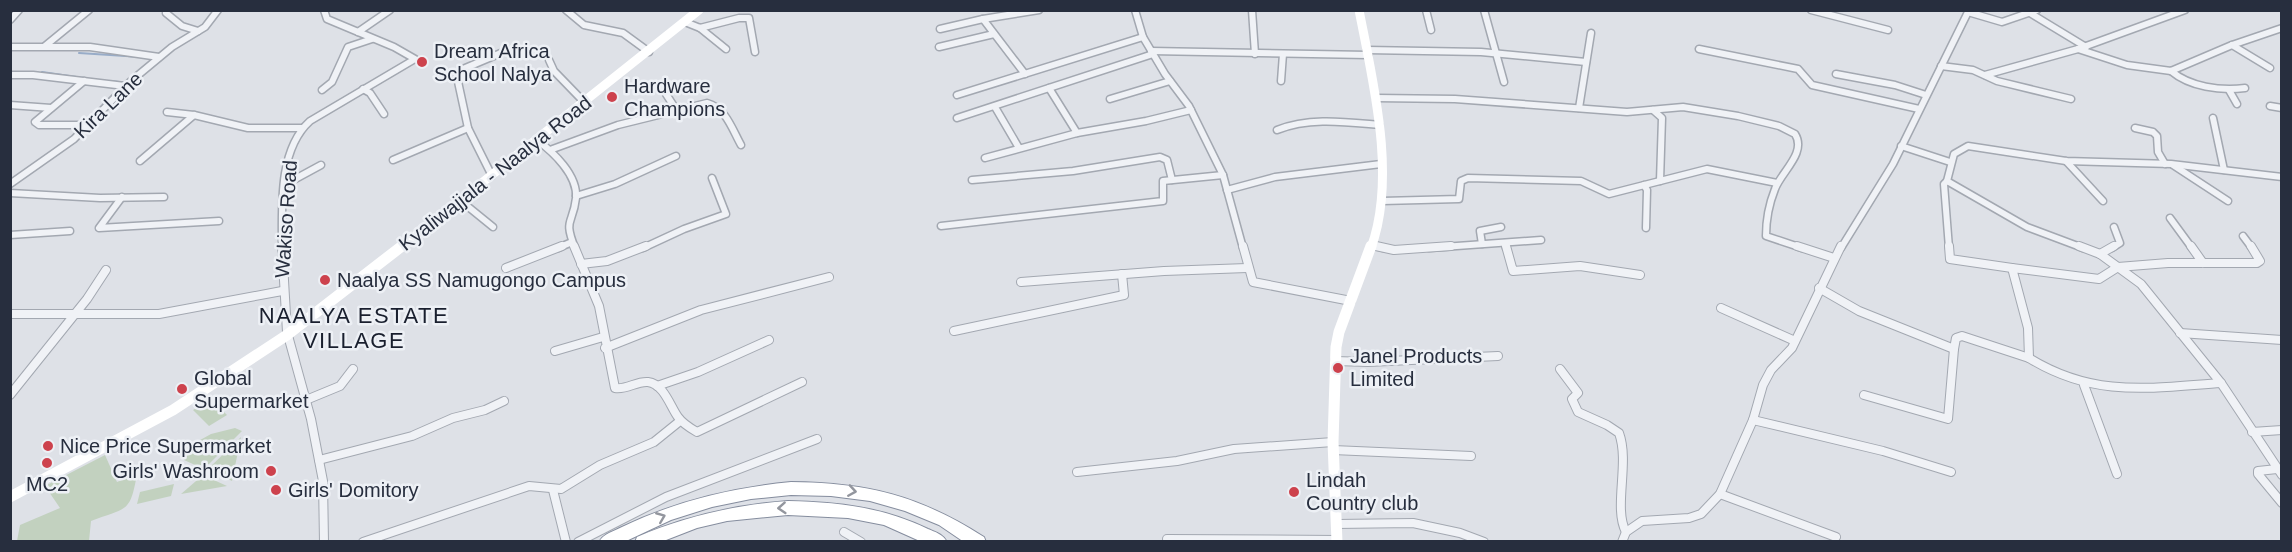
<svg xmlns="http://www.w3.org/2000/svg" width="2292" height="552" font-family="Helvetica,sans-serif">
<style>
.green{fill:#c2d1bf}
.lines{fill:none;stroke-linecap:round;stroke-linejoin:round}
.stream{stroke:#98acc8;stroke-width:2}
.minor-far1-casing{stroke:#a3a8b1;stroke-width:9}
.minor-casing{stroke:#a3a8b1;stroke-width:10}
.motorway-casing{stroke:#858d9e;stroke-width:2}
.minor-far1{stroke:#f0f2f6;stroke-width:6}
.minor{stroke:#f0f2f6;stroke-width:8}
.secondary-far1{stroke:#fff;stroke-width:9}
.secondary{stroke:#fff;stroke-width:11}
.motorway{fill:#fff;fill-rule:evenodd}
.oneway{stroke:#93969e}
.poi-dot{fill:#cd424d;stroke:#edf0f5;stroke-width:2}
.labels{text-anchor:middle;stroke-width:5;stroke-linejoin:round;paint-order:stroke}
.poi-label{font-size:20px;fill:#272e3e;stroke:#edf0f5;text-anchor:start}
.street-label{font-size:20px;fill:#272e3e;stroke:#edf0f5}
.quarter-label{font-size:22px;letter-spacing:1.5px;fill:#191f2e;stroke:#edf0f5}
</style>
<rect width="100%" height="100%" fill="#dee1e7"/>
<g class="green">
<path d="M211 399 227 415 209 426 193 410Z"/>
<path d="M235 428 242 431 204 469 184 460V449L211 434Z"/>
<path d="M241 437 232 481 208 469Z"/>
<path d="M105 455 117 482 137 474C130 514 127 507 91 521L89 541H17L20 525 60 508 45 486Z"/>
<path d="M203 475 227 486 181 494Z"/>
<path d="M174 484 171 496 137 504 140 492Z"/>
</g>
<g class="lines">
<g class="stream">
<path d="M79 53 141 57"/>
<path d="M42 72 83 78"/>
<path d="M110 81 128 83"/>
<path d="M73 94 85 84"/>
</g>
<g class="minor-far1-casing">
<g id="minor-far1">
<path d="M566 10 584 25 623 33 649 52"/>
<path d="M1135 10 1143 37 1165 74 1189 106 1223 175 1243 248"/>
<path d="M1252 10 1255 54"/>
<path d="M1426 10 1431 30"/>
<path d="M1484 10 1504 82"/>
<path d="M1811 10 1888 30"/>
<path d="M1968 12 2002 22 2037 10"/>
<path d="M166 13 182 26 198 31"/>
<path d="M2030 13 2086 47"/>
<path d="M10 20 19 10"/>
<path d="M685 22 700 28 739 18H749L755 52"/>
<path d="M700 28 726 49"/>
<path d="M940 29 983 19"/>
<path d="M358 32 390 10"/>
<path d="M2232 45 2270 68"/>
<path d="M45 46 89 10"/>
<path d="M10 47H90L159 57"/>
<path d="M939 47 994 34"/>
<path d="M1699 49 1798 69 1812 85 1919 109"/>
<path d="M2078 49 2127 65 2171 71 2232 45 2282 28"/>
<path d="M1367 50 1481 52 1586 62"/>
<path d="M1151 51 1368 55"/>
<path d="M549 60 554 71 585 103"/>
<path d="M1941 66 1973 70 1997 81 2071 99"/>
<path d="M2171 71C2190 87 2220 91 2245 88"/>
<path d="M1025 74 983 19 1039 10"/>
<path d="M1836 74 1895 85 1926 95"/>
<path d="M10 75H33L125 86"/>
<path d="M1985 75 2078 49 2185 10"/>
<path d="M84 81 35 122 39 125H88"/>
<path d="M1281 81 1283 54"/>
<path d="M1049 88 1077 133"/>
<path d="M363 89 370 93 384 114"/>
<path d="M322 90 332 82 348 47 372 39"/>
<path d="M2229 90 2237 104"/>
<path d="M666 94 677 111"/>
<path d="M957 95 1143 37"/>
<path d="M1376 98 1455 99 1627 112 1683 107 1738 116 1779 126 1795 134C1807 153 1781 172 1775 189 1769 204 1766 220 1766 236L1802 248"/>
<path d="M1110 99 1170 81"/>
<path d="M10 105 51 108"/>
<path d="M2270 106 2282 108"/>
<path d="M995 107 1019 148"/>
<path d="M1579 108 1591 33"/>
<path d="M1653 110 1662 118 1660 181"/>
<path d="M167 112 194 115 248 128H302"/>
<path d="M957 118 1153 54"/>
<path d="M2213 118 2224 170"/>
<path d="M2135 128 2153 132 2157 136 2158 152 2165 164"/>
<path d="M1277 130C1310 117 1345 122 1379 125"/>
<path d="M537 140C553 152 578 175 576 198 573 225 563 218 575 248"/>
<path d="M1901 146 1950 162"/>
<path d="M550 150 618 125 707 103C726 108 732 129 741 145"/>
<path d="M985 158 1077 133 1146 121 1191 110"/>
<path d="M393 160 468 128"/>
<path d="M140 161 194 115"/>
<path d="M2066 161 2103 201"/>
<path d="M2173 165 2228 201"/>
<path d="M492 176 468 128 457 77 463 69 508 50"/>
<path d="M972 180 1073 171 1160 157 1167 160 1172 180"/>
<path d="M1947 181 1944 184 1949 248"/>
<path d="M10 184 74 139 131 81 172 47 205 27 218 10"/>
<path d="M286 184 321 165"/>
<path d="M1644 185 1647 190 1646 228"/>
<path d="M1227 190 1275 177 1381 164"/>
<path d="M10 193 100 198 164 197"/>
<path d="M576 196 615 184 676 156"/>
<path d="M122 197 99 228 219 221"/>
<path d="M461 201 493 227"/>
<path d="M1382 201 1459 199 1461 181 1468 178 1581 181 1609 194 1707 169 1777 183"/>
<path d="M2170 218 2192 248"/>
<path d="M941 226 1163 201V181L1223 175"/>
<path d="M10 235 70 231"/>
<path d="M2243 236 2252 248"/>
<path d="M1505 243 1506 248"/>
<path d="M1482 244 1480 231 1501 227"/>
<path d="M1371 245 1383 248"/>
<path d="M282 248C282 207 278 150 310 121L415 59 394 47 327 19 324 10"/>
<path d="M558 248 572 242"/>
<path d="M643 248 684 229 726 214 712 178"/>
<path d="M1429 248 1541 240"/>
<path d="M1841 248 1893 164 1969 10"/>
<path d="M2083 248 2027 227 1947 181 1954 154 1968 146 2066 161 2171 164 2282 177"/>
<path d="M2112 248 2120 243 2114 227"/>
</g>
</g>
<g class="minor-casing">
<g id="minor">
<path d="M282 246 287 332 311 419 323 481 324 542"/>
<path d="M574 246 599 306 615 388C627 390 636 381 648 382 664 384 670 406 678 417 683 424 690 428 697 432L802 382"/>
<path d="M1243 246 1253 282 1351 301"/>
<path d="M1376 246 1394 250 1451 246"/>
<path d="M1506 246 1513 271 1580 266 1640 275"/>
<path d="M1797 246 1834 258"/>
<path d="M1949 246 1950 259 2012 268"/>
<path d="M2079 246 2100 254 2141 284 2221 383 2282 475"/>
<path d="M2191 246 2203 263"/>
<path d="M2100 254 2114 246"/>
<path d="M581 264 607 261 646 246"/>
<path d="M506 268 562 246"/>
<path d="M1021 282 1164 271 1247 268"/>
<path d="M1819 288 1859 311 1954 349 1956 338 1962 336 2029 358 2028 328 2012 268 2099 279 2118 267 2168 263H2257L2260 261 2251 246"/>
<path d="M1721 308 1795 341"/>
<path d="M10 314H159L282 291"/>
<path d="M954 331 1124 295 1122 274"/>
<path d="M2180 333 2282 340"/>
<path d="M605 348 701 310 829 277"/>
<path d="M555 351 603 337"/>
<path d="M2029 358C2094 398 2149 388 2221 383"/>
<path d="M1335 361 1368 362 1498 356"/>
<path d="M1560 369 1578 393 1572 399 1578 412 1607 425 1619 433C1630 463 1613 508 1626 532"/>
<path d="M2084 385 2117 474"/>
<path d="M657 386 698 372 769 340"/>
<path d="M10 395 87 299 106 270"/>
<path d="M1864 395 1948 419 1954 349"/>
<path d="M306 400 340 386 353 369"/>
<path d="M1753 420 1883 451 1951 472"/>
<path d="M2252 432 2282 430"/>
<path d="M1333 450 1471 456"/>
<path d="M319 460 412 436 453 418 485 410 504 401"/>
<path d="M2277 469 2258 471V474L2282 503"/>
<path d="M1077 472 1177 461 1234 449 1333 442"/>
<path d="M553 490 566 542"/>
<path d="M1720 494 1836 537"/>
<path d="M1336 524 1413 523 1460 533 1484 542"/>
<path d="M844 532 861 542"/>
<path d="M1167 539 1337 540"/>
<path d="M363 542 529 486 561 489 600 465 654 442 680 421"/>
<path d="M578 542 666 497 817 439"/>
<path d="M1622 542 1626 532 1642 521 1689 518 1701 514 1720 494 1753 420 1763 385 1771 370 1792 348 1841 246"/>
</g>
</g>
<g class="motorway-casing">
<g id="motorway">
<path d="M791 482C868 483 918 495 984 537L986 542H964L939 525 905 511 870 501 831 496 791 495 751 499 712 507 671 520 624 542H599C603 534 614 531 622 527 676 501 731 488 791 482Z"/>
<path d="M788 501C837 502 883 507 928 529 935 532 943 534 947 542H922L884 525 848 518 788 515 727 521 697 528 661 542H635L637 537C686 516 734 505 788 501Z"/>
</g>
</g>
<use href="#minor-far1" class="minor-far1"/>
<use href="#minor" class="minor"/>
<g class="secondary-far1">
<path d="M1359 10C1373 82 1397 177 1371 248"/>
<path d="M400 248 699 10"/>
</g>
<g class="secondary">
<path d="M10 497 173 410 287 335 402 246"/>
<path d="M1337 542 1333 442 1336 347 1339 332 1371 246"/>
</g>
<use href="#motorway" class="motorway"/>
</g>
<defs><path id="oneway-chevron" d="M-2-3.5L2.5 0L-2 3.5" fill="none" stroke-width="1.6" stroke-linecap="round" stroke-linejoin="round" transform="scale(1.5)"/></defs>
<g class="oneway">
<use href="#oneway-chevron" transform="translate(852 491) rotate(9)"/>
<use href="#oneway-chevron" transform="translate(782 508) rotate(176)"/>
<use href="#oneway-chevron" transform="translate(661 517) rotate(-22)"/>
</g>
<g class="poi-dot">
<circle cx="422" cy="62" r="6"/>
<circle cx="612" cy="97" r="6"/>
<circle cx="325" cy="280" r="6"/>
<circle cx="1338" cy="368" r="6"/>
<circle cx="182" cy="389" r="6"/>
<circle cx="48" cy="446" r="6"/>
<circle cx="47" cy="463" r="6"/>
<circle cx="271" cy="471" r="6"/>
<circle cx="276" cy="490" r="6"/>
<circle cx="1294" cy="492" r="6"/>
</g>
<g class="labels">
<g class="poi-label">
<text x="434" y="58">Dream Africa<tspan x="434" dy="23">School Nalya</tspan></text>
<text x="624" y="93">Hardware<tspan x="624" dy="23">Champions</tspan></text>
<text x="337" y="287">Naalya SS Namugongo Campus</text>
<text x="1350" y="363">Janel Products<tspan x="1350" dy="23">Limited</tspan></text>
<text x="194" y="385">Global<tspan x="194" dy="23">Supermarket</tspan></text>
<text x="60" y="453">Nice Price Supermarket</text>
<text x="259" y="478" text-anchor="end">Girls' Washroom</text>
<text x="1306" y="487">Lindah<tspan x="1306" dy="23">Country club</tspan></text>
<text x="47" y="491" text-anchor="middle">MC2</text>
<text x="288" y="497">Girls' Domitory</text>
</g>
<g class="street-label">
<text transform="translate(108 105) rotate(-44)" y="7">Kira Lane</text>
<text transform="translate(495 173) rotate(-38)" y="7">Kyaliwajjala - Naalya Road</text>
<text transform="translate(286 219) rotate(-86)" y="7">Wakiso Road</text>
</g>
<g class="quarter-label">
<text x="354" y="323">NAALYA ESTATE<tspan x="354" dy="25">VILLAGE</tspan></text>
</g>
</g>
<rect width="2292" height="552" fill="none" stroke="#272e3e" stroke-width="24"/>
</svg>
